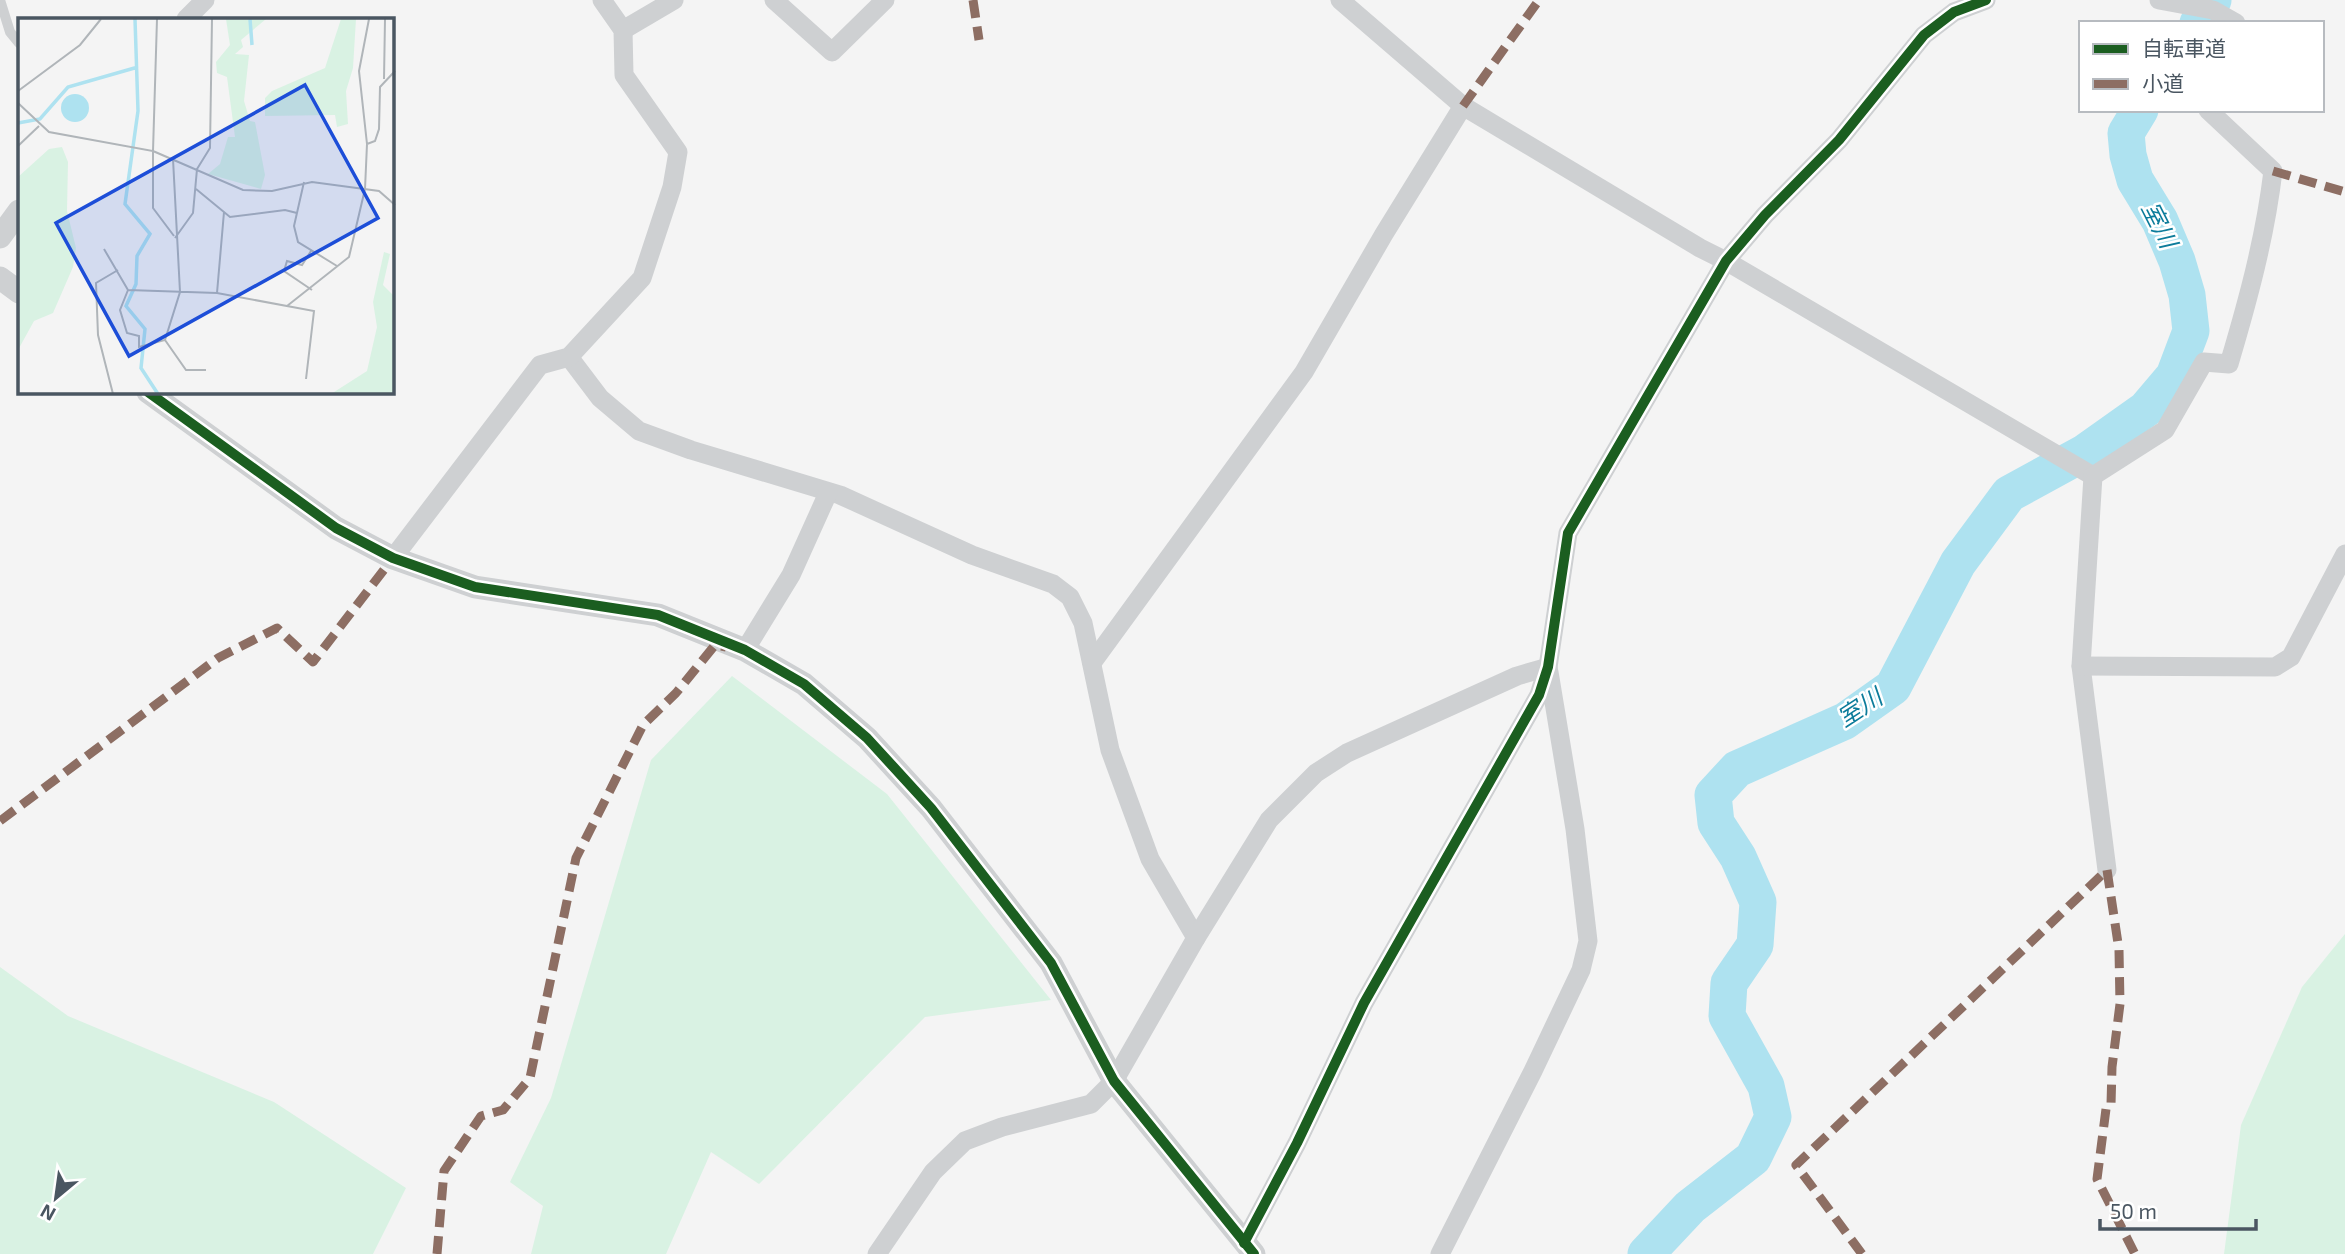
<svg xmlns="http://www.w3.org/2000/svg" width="2345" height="1254" font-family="'Exo 2','Noto Sans JP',sans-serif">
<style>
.green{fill:#d9f2e3}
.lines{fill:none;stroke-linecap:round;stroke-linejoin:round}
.river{stroke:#aee2f0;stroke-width:37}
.service{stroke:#ced0d2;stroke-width:10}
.minor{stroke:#ced0d2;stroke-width:19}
.tertiary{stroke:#ced0d2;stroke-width:23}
.quiet{stroke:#8d6e63;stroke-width:9;stroke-dasharray:18 9;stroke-linecap:butt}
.cycleway-casing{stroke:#fff;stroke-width:15}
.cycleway{stroke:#1b5e20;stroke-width:10}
.labels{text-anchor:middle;stroke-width:5;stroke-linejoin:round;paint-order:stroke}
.water-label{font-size:24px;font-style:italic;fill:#0c7c9b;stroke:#fff}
.inset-river{fill:none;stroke:#aee2f0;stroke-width:3.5}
.inset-road{fill:none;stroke:#b0b5b9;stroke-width:2}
.view{fill:#1d4ed8;fill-opacity:0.15;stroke:#1d4ed8;stroke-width:3.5}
.inset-edge{fill:none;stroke:#4a5661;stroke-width:3.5}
</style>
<rect width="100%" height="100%" fill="#f4f4f4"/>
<g class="green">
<path d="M732 676 887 794 1051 1000 925 1017 759 1184 711 1152 666 1254H531L543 1206 510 1182 551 1098 651 760Z"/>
<path d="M2345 934V1254H2224L2241 1125 2302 987Z"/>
<path d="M0 967 68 1016 274 1102 406 1188 373 1254H0Z"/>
</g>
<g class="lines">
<g class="river">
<path d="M2198 23 2213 0"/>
<path d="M1646 1254 1690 1207 1753 1158 1773 1117 1766 1086 1727 1016 1729 983 1755 945 1758 902 1738 857 1716 823 1713 795 1737 769 1845 721 1893 687 1958 563 2009 494 2084 453 2146 409 2174 376 2191 331 2187 295 2177 261 2160 221 2135 180 2128 155 2126 133 2140 110"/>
</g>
<path class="service" d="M0 0 10 32 19 43"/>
<g class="minor">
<path d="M774 0 832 52 885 0"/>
<path d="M1340 0 1463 106 1700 248 1726 261 2093 476"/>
<path d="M2159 0 2213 10 2236 23"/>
<path d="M186 19 205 0"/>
<path d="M623 30 674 0"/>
<path d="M569 357 600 398 639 431 691 450 840 495 972 555 1053 584 1070 597 1083 623 1110 750 1150 859 1196 938"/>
<path d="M2093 476 2165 430 2204 362 2229 364C2248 300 2265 238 2273 171L2208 110"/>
<path d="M2093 476 2081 666 2107 870"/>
<path d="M393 558 540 365 569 357 642 278 672 187 678 152 624 75 623 30 602 0"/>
<path d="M745 650 791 575 828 493"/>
<path d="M1092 663 1304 372 1384 234 1463 106"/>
<path d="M2081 666 2275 667 2291 657 2345 554"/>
<path d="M1244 1243 1297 1143 1364 1003 1539 695 1548 667 1568 533 1726 261 1765 215 1839 140 1924 35 1954 12 1986 0"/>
<path d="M877 1254 933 1172 965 1141 1002 1127 1091 1104 1114 1081 1196 938 1269 820 1316 773 1347 753 1517 676 1548 667"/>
<path d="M1440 1254 1533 1071 1581 970 1588 941 1575 829 1549 672"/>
</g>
<g class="tertiary">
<path d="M0 237 19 211"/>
<path d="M0 278 19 292"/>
<path d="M148 392 336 528 393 558 475 587 658 615 745 650 804 684 867 738 931 808 1051 963 1114 1081 1254 1254"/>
</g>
<g class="quiet">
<path d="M973 0 979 40"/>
<path d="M1463 106 1539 0"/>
<path d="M2273 171 2345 192"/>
<path d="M0 821 218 658 277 628 313 662 393 558"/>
<path d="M2107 870 2119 950 2120 1004 2112 1067 2111 1105 2106 1109 2097 1179 2135 1254"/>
<path d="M437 1254 444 1171 481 1116 503 1110 530 1078 576 858 643 725 676 693 715 645 726 647"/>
<path d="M1862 1254 1796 1165 2107 870"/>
</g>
<g class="cycleway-casing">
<g id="cycleway">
<path d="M148 392 336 528 393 558 475 587 658 615 745 650 804 684 867 738 931 808 1051 963 1114 1081 1254 1254"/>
<path d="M1244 1243 1297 1143 1364 1003 1539 695 1548 667 1568 533 1726 261 1765 215 1839 140 1924 35 1954 12 1986 0"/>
</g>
</g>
<use href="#cycleway" class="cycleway"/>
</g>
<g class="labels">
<g class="water-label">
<text transform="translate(2159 225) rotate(63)" y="8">室川</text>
<text transform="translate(1860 708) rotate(-33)" y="8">室川</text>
</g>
</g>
<g transform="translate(18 18)">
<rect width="376" height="376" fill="#f4f4f4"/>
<path d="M208 1H248L223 22 225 29 217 36 231 37 226 83 232 103 237 104 247 157 243 171 190 156 202 146 210 119H217L209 59 199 55 198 44 212 27ZM323 1H338L335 50 328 73 330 106 319 109 317 97 247 98V80L254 73 307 50ZM44 129 50 144 49 193 58 230 55 249 35 295 16 303 0 332V159L31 131ZM366 234 372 236 365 267 376 278V376H313L349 353 359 309 355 284Z" fill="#d9f2e3"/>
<path d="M43 90a14 14 0 1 1 28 0a14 14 0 1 1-28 0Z" fill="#aee2f0"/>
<path class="inset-river" d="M117 1 120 93 107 186 132 216 119 238 118 266 108 288 127 311 123 350 140 376M232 1 234 27M0 105 22 101 50 69 120 49"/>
<path class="inset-road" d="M139 1 135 133 225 172 254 173 294 164 361 173 377 187M366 61 367 1M0 73 62 27 83 1M0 85 31 114 135 133V190L156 218M349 126 357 123 361 111 362 69 377 53M0 128 21 108M286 164 276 208 280 224 319 248M178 171 212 199 267 192 279 195M157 220 175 195 179 151 192 130 194 1M86 231 110 272M293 233 284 247 269 243 266 253 294 272M110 272 102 292 109 315 121 318V329L147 322 162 274 155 141M110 272 199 275 296 293 288 361M199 275 206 194M269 288 331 239 347 171 349 126 341 53 351 1M147 322 168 352H188M95 376 80 317 78 265 100 252"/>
<path class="view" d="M287 67 360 200 111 338 38 205Z"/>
<rect width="376" height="376" class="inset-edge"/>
</g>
<rect x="2079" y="21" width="245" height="91" fill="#ffffff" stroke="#b7bbc0" stroke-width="2"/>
<rect x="2093" y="44" width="35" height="10" fill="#1b5e20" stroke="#b7bbc0" stroke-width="2"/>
<text x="2142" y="56" font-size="21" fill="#4a5661">自転車道</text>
<rect x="2093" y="79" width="35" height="10" fill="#8d6e63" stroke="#b7bbc0" stroke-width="2"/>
<text x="2142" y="91" font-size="21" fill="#4a5661">小道</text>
<g transform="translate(56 1198) rotate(209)" stroke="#ffffff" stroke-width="5" paint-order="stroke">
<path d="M0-5L12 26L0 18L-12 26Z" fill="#4a5661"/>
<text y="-10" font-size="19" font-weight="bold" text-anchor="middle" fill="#4a5661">N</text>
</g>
<path d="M2100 1219v10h156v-10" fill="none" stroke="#4a5661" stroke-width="3.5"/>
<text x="2110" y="1219" font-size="21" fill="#4a5661" stroke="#ffffff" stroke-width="5" paint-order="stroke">50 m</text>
</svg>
